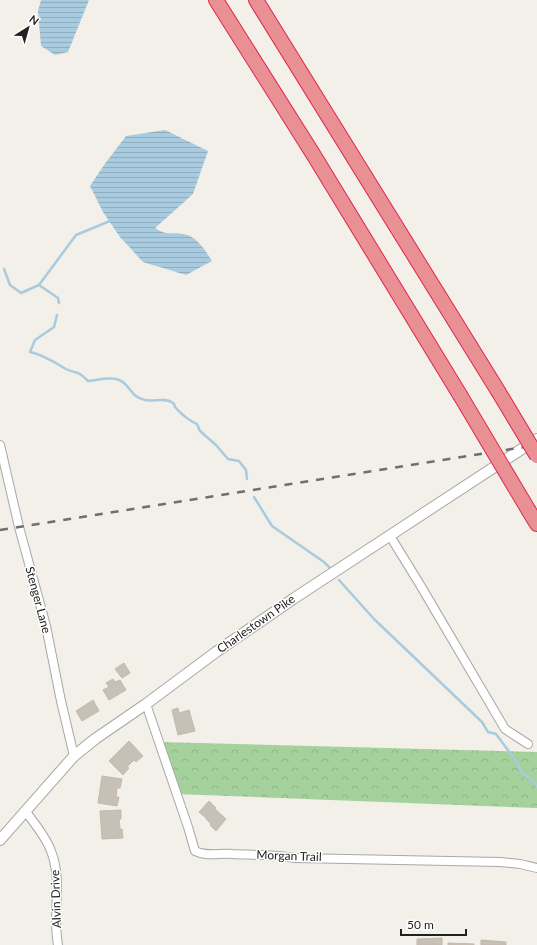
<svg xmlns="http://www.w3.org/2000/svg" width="537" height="945" font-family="Lato,sans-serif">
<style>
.forest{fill:url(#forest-crowns)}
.water{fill:url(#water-rules)}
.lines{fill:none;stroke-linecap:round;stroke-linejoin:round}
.stream{stroke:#a8cbdf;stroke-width:2.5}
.building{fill:#c7c0b7;stroke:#c4b9aa}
.minor-casing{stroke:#a8a8a8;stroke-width:10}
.tertiary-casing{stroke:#a8a8a8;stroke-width:12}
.motorway-casing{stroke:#df264c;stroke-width:16}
.minor{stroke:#fff;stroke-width:8}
.tertiary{stroke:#fff;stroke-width:10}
.motorway{stroke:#e99094;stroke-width:14}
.rail{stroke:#6f6f6f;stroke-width:2.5;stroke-dasharray:8 8;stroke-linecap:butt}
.motorway-bridge-casing{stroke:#df264c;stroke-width:16;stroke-linecap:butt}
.motorway-bridge{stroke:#e99094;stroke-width:14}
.labels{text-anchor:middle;stroke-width:3;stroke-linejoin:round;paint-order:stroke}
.street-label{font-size:12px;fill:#212121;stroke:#fff}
</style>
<defs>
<pattern id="forest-crowns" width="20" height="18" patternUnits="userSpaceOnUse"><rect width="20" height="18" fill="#a5d19c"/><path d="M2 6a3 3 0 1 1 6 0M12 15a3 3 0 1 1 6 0" fill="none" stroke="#8eb386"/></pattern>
<pattern id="water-rules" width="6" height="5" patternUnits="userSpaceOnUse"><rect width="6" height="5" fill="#a8cbdf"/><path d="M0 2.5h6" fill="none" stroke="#90aebf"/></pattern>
</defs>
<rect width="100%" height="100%" fill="#f2f0e8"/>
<path class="forest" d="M159 742 537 752V808L176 794Z"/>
<g class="water">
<path d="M41 0H89L68 52 55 55 41 46 38 11Z"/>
<path d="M165 130 208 151 193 194 155 228C167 236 170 232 183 234 197 236 205 250 212 261L186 275 143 262 120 237 103 212 90 186 104 165 126 136Z"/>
</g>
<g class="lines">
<g class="stream">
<path d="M4 269 10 285 21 293 39 285 58 298 59 303"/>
<path d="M39 285 76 235 110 221"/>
<path d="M57 315 54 327 35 340 30 352C44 355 54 362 66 369 70 371 74 372 78 373 82 375 85 378 88 381 99 380 115 375 124 383 133 391 132 397 145 400 153 402 166 397 173 403 176 405 173 405 176 408 180 413 191 422 197 424L200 431 216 445 228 459 239 461 246 470 247 479"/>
<path d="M254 497 272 526 324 562 331 569"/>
<path d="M339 580 374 619 482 722 488 732 496 734 516 761 522 773 535 783 537 787"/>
</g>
</g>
<g class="building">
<path d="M124 663 130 673 122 678 115 669Z"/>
<path d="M113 679 115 682 120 680 126 690 109 700 103 690 109 687 106 683Z"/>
<path d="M93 700 99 711 82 721 76 711Z"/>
<path d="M178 708 179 713 189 710 195 731 178 735 172 710Z"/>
<path d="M129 741 143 756 136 762 134 760 127 767 129 768 123 775 109 761Z"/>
<path d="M102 776 122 779 120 788H117L116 797H119L117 806 98 803Z"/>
<path d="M209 801 216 808 215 809 226 819 216 831 210 825 211 824 206 819H207L199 812Z"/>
<path d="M121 810V819H119L120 829H122L123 838 102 839 100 811Z"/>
<path d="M442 938V945H417V939Z"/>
<path d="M481 940 506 942V945H481Z"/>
<path d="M448 943 474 944V945H448Z"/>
</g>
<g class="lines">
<g class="minor-casing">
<g id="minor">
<path d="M0 445 19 527 46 626 61 701 74 756"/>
<path d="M390 536 419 583 505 729 528 744"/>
<path d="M146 704 188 827 195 851C207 857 219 853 232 854 254 855 275 855 296 858L500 862 520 864 537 868"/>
<path d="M26 812C35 824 46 837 51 851 63 881 52 914 58 945"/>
</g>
</g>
<g class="tertiary-casing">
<path id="tertiary" d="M0 840 74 756 95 739 146 704 216 652 293 599 537 439"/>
</g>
<g class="motorway-casing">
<g id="motorway">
<path d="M216 0 313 154 460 395"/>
<path d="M256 0 498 391"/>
<path d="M529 511 537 524"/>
</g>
</g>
<use href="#minor" class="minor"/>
<use href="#tertiary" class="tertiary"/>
<use href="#motorway" class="motorway"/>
<path class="rail" d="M0 530 537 445"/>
<g class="motorway-bridge-casing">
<g id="motorway-bridge">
<path d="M498 391 537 456"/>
<path d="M460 395 529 511"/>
</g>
</g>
<use href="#motorway-bridge" class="motorway-bridge"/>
</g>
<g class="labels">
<g class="street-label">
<text transform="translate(38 600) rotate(75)" y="4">Stenger Lane</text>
<text transform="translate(256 624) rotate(-35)" y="4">Charlestown Pike</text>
<text transform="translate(289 856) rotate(2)" y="4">Morgan Trail</text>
<text transform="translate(56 899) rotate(-92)" y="4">Alvin Drive</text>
</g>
</g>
<g transform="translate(28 28) rotate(37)" stroke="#ffffff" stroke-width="3" paint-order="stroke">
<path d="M0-3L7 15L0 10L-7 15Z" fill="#212121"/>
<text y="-6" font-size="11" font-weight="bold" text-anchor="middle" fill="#212121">N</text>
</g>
<path d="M401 929v6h65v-6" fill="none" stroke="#212121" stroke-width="2"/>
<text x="407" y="929" font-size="12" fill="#212121" stroke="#ffffff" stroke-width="3" paint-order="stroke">50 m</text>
</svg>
